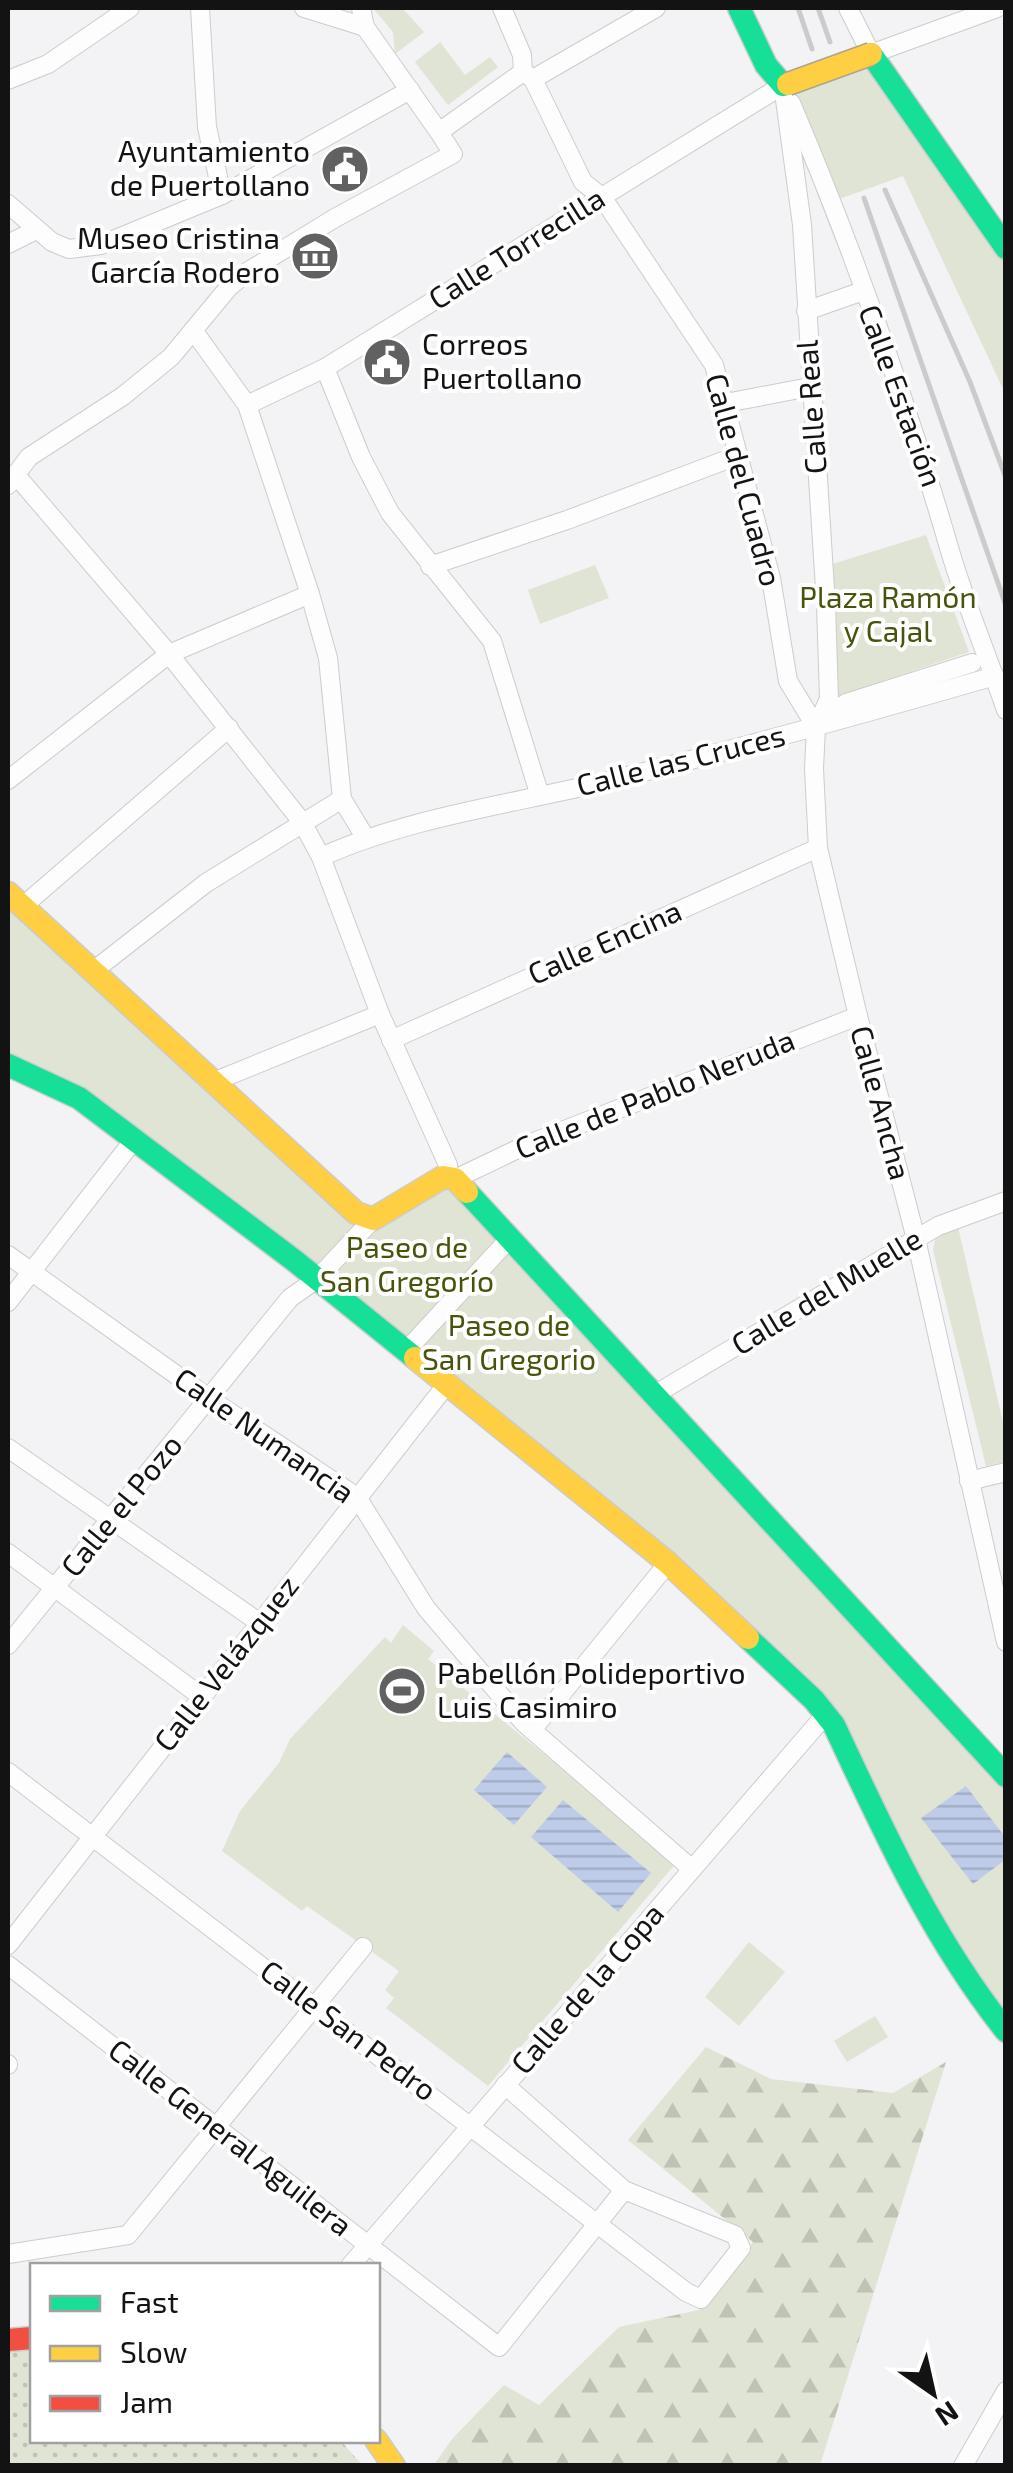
<svg xmlns="http://www.w3.org/2000/svg" width="1013" height="2473" font-family="'Exo 2',sans-serif">
<style>
.grass{fill:url(#grass-dots)}
.forest{fill:url(#forest-firs)}
.green{fill:#e0e4d4}
.water{fill:url(#water-rules)}
.lines{fill:none;stroke-linecap:round;stroke-linejoin:round}
.street-casing{stroke:#cccccd;stroke-width:20}
.fast-casing{stroke:#cccccd;stroke-width:25}
.slow-casing{stroke:#cccccd;stroke-width:25}
.jam-casing{stroke:#cccccd;stroke-width:25}
.street{stroke:#fdfdfd;stroke-width:18}
.fast{stroke:#16e098;stroke-width:22}
.slow{stroke:#ffcf43;stroke-width:22}
.jam{stroke:#f24e42;stroke-width:22}
.rail{stroke:#cbcbcc;stroke-width:5}
.slow-bridge-casing{stroke:#aba590;stroke-width:25;stroke-linecap:butt}
.slow-bridge{stroke:#ffcf43;stroke-width:22}
.labels{text-anchor:middle;stroke-width:8;stroke-linejoin:round;paint-order:stroke}
.poi-label{font-size:30px;fill:#131314;stroke:#fff;text-anchor:end}
.street-label{font-size:30px;fill:#131314;stroke:#fff}
.park-label{font-size:30px;fill:#48530b;stroke:#fff}
</style>
<defs>
<pattern id="grass-dots" width="8" height="8" patternUnits="userSpaceOnUse" patternTransform="scale(2.5)"><rect width="8" height="8" fill="#e0e4d4"/><path d="M2 2h.1M6 6h.1" fill="none" stroke="#bfc3b5" stroke-width="1.8" stroke-linecap="round"/></pattern>
<pattern id="forest-firs" width="22" height="20" patternUnits="userSpaceOnUse" patternTransform="scale(2.5)"><rect width="22" height="20" fill="#e0e4d4"/><path d="M5 1l3.5 6h-7zM16 11l3.5 6h-7z" fill="#bfc3b5"/></pattern>
<pattern id="water-rules" width="6" height="5" patternUnits="userSpaceOnUse" patternTransform="scale(2.5)"><rect width="6" height="5" fill="#becce9"/><path d="M0 2.5h6" fill="none" stroke="#a2aec7"/></pattern>
</defs>
<rect width="100%" height="100%" fill="#f3f2f4"/>
<path class="grass" d="M32 2348V2440L341 2441 362 2465H8V2351Z"/>
<path class="forest" d="M706 2047 771 2079 893 2093 946 2062 820 2465 433 2466 453 2438 504 2385 539 2405 619 2327 699 2310 753 2242 628 2140Z"/>
<g class="green">
<path d="M373 8H402L424 32 395 54 393 32Z"/>
<path d="M440 42 465 75 490 57 498 67 448 105 415 62Z"/>
<path d="M871 54 1005 252V393L903 176 831 202 783 85Z"/>
<path d="M926 535 969 652 829 699 823 567Z"/>
<path d="M595 565 609 598 540 624 528 590Z"/>
<path d="M8 890 355 1213 443 1177 1005 1778V2031L834 1725 680 1574 133 1141 8 1065Z"/>
<path d="M956 1218 1005 1431V1462L986 1466 933 1250 938 1226Z"/>
<path d="M403 1625 434 1651 428 1659 676 1863 488 2086 386 2008 394 1998 385 1990 399 1971 307 1906 302 1911 222 1851 240 1811 279 1763 290 1739 385 1637 391 1643Z"/>
<path d="M749 1942 785 1972 739 2026 705 1997Z"/>
<path d="M875 2016 888 2037 847 2062 834 2041Z"/>
</g>
<g class="water">
<path d="M507 1752 547 1787 514 1825 474 1790Z"/>
<path d="M966 1786 1005 1837V1860L973 1884 921 1818Z"/>
<path d="M563 1800 651 1873 618 1912 531 1837Z"/>
</g>
<g class="lines">
<g class="street-casing">
<g id="street">
<path d="M200 8 207 127 222 195"/>
<path d="M304 8 365 27"/>
<path d="M361 8 365 27 439 132 523 72 533 79"/>
<path d="M502 8 522 55 523 72"/>
<path d="M848 8 871 54 997 8"/>
<path d="M533 79 583 182 602 197 714 365 771 578 788 681 816 727"/>
<path d="M533 79 656 8"/>
<path d="M8 80 48 64 130 8"/>
<path d="M783 85 802 225 826 605 829 699 816 727 814 769 818 848 858 1016 916 1239 1006 1642"/>
<path d="M791 103C853 249 906 399 950 551 966 605 988 657 1006 710"/>
<path d="M8 204 52 242 69 249 101 245 222 195 410 90"/>
<path d="M8 244 36 230"/>
<path d="M806 311 863 291"/>
<path d="M193 330 247 405 310 594 328 658 342 799"/>
<path d="M325 368 361 457 390 513 492 641 540 796"/>
<path d="M726 403 810 387"/>
<path d="M247 405 325 368 783 85"/>
<path d="M15 474 169 654 302 822 321 857 380 1014 448 1165 449 1176"/>
<path d="M8 485 29 457 123 396 171 357 229 287 247 272 335 218 453 154 439 132"/>
<path d="M430 566 567 520 739 455"/>
<path d="M824 720 846 703 972 663"/>
<path d="M8 780 169 654 310 594"/>
<path d="M321 857C408 818 506 805 599 783 732 751 863 714 995 676"/>
<path d="M22 907 229 728"/>
<path d="M92 972 206 883 342 799 365 837"/>
<path d="M391 1040 818 848"/>
<path d="M213 1082 380 1014"/>
<path d="M455 1179 526 1145 858 1016"/>
<path d="M8 1255 210 1399 357 1497 426 1608 524 1723 692 1869"/>
<path d="M8 1302 133 1141"/>
<path d="M406 1351 509 1239"/>
<path d="M654 1395 938 1226 1006 1201"/>
<path d="M8 1448 260 1623"/>
<path d="M969 1481 1006 1472"/>
<path d="M8 1553 202 1697"/>
<path d="M8 1645 290 1298 317 1279 373 1219"/>
<path d="M532 1730 668 1563"/>
<path d="M8 1772 686 2292 701 2299 741 2248 735 2235 624 2190 505 2085"/>
<path d="M8 1945 447 1384"/>
<path d="M8 1965 499 2347 624 2190"/>
<path d="M8 2064V2065"/>
<path d="M8 2254 128 2235 363 1947"/>
<path d="M350 2266 820 1721 825 1712"/>
<path d="M963 2466 1006 2391"/>
</g>
</g>
<g class="fast-casing">
<g id="fast">
<path d="M739 8 766 65 783 85 788 84"/>
<path d="M871 54 1006 248"/>
<path d="M8 1065 79 1098 295 1261 415 1358"/>
<path d="M467 1192 1006 1776"/>
<path d="M748 1638 814 1700 834 1725C884 1832 932 1938 1006 2031"/>
</g>
</g>
<g class="slow-casing">
<g id="slow">
<path d="M8 893 356 1213 373 1219 443 1177 455 1179 467 1192"/>
<path d="M415 1358 668 1563 748 1638"/>
<path d="M376 2440 394 2466"/>
</g>
</g>
<g class="jam-casing">
<path id="jam" d="M8 2340 32 2338"/>
</g>
<use href="#street" class="street"/>
<use href="#fast" class="fast"/>
<use href="#slow" class="slow"/>
<use href="#jam" class="jam"/>
<g class="rail">
<path d="M798 8 812 49"/>
<path d="M818 8 830 42"/>
<path d="M885 190 970 382 1006 478"/>
<path d="M864 198 1006 606"/>
</g>
<g class="slow-bridge-casing">
<path id="slow-bridge" d="M788 84 871 54"/>
</g>
<use href="#slow-bridge" class="slow-bridge"/>
</g>
<defs>
<g id="civic-disc" transform="scale(2.5)"><circle r="9.5" fill="#616162" stroke="#fff"/><path d="M-.6-6.5H3V-4.5H.6V-3L4-1V1h2V6H-6V1h2V-1L-.6-3ZM-1.2 2.5V6h2.4V2.5Z" fill="#fff"/></g>
<g id="museum-disc" transform="scale(2.5)"><circle r="9.5" fill="#616162" stroke="#fff"/><path d="M0-6L6-3V-2H-6V-3ZM-5-1h2V3h-2ZM-1-1h2V3h-2ZM3-1h2V3H3ZM-6 4H6V6H-6Z" fill="#fff"/></g>
<g id="stadium-disc" transform="scale(2.5)"><circle r="9.5" fill="#616162" stroke="#fff"/><path d="M0-5a6.5 5 0 1 0 0 10a6.5 5 0 1 0 0-10ZM-3.5-1.8h7v3.6h-7Z" fill="#fff"/></g>
</defs>
<g fill-rule="evenodd">
<use href="#civic-disc" x="345" y="169"/>
<use href="#museum-disc" x="315" y="256"/>
<use href="#civic-disc" x="387" y="362"/>
<use href="#stadium-disc" x="402" y="1691"/>
</g>
<g class="labels">
<g class="poi-label">
<text x="310" y="162">Ayuntamiento<tspan x="310" dy="34">de Puertollano</tspan></text>
<text x="280" y="249">Museo Cristina<tspan x="280" dy="34">García Rodero</tspan></text>
<text x="422" y="355" text-anchor="start">Correos<tspan x="422" dy="34">Puertollano</tspan></text>
<text x="437" y="1684" text-anchor="start">Pabellón Polideportivo<tspan x="437" dy="34">Luis Casimiro</tspan></text>
</g>
<g class="street-label">
<text transform="translate(517 249) rotate(-32)" y="10">Calle Torrecilla</text>
<text transform="translate(900 396) rotate(70)" y="10">Calle Estación</text>
<text transform="translate(812 407) rotate(-94)" y="10">Calle Real</text>
<text transform="translate(743 480) rotate(75)" y="10">Calle del Cuadro</text>
<text transform="translate(681 761) rotate(-14)" y="10">Calle las Cruces</text>
<text transform="translate(605 943) rotate(-24)" y="10">Calle Encina</text>
<text transform="translate(655 1095) rotate(-22)" y="10">Calle de Pablo Neruda</text>
<text transform="translate(880 1103) rotate(75)" y="10">Calle Ancha</text>
<text transform="translate(827 1292) rotate(-31)" y="10">Calle del Muelle</text>
<text transform="translate(264 1436) rotate(35)" y="10">Calle Numancia</text>
<text transform="translate(122 1506) rotate(-51)" y="10">Calle el Pozo</text>
<text transform="translate(227 1664) rotate(-52)" y="10">Calle Velázquez</text>
<text transform="translate(588 1989) rotate(-49)" y="10">Calle de la Copa</text>
<text transform="translate(348 2031) rotate(37)" y="10">Calle San Pedro</text>
<text transform="translate(230 2138) rotate(38)" y="10">Calle General Aguilera</text>
</g>
<g class="park-label">
<text x="888" y="608">Plaza Ramón<tspan x="888" dy="34">y Cajal</tspan></text>
<text x="407" y="1258">Paseo de<tspan x="407" dy="34">San Gregorío</tspan></text>
<text x="509" y="1336">Paseo de<tspan x="509" dy="34">San Gregorio</tspan></text>
</g>
</g>
<rect width="1013" height="2473" fill="none" stroke="#131314" stroke-width="20"/>
<rect x="30" y="2263" width="350" height="180" fill="#ffffff" stroke="#a1a1a1" stroke-width="2.5"/>
<rect x="50" y="2296" width="50" height="15" fill="#16e098" stroke="#a1a1a1" stroke-width="2.5"/>
<text x="120" y="2313" font-size="30" fill="#131314">Fast</text>
<rect x="50" y="2346" width="50" height="15" fill="#ffcf43" stroke="#a1a1a1" stroke-width="2.5"/>
<text x="120" y="2363" font-size="30" fill="#131314">Slow</text>
<rect x="50" y="2396" width="50" height="15" fill="#f24e42" stroke="#a1a1a1" stroke-width="2.5"/>
<text x="120" y="2413" font-size="30" fill="#131314">Jam</text>
<g transform="translate(933 2393) rotate(146)" stroke="#ffffff" stroke-width="8" paint-order="stroke">
<path d="M0-8L18 38L0 25L-18 38Z" fill="#131314"/>
<text y="-15" font-size="28" font-weight="bold" text-anchor="middle" fill="#131314">N</text>
</g>
</svg>
